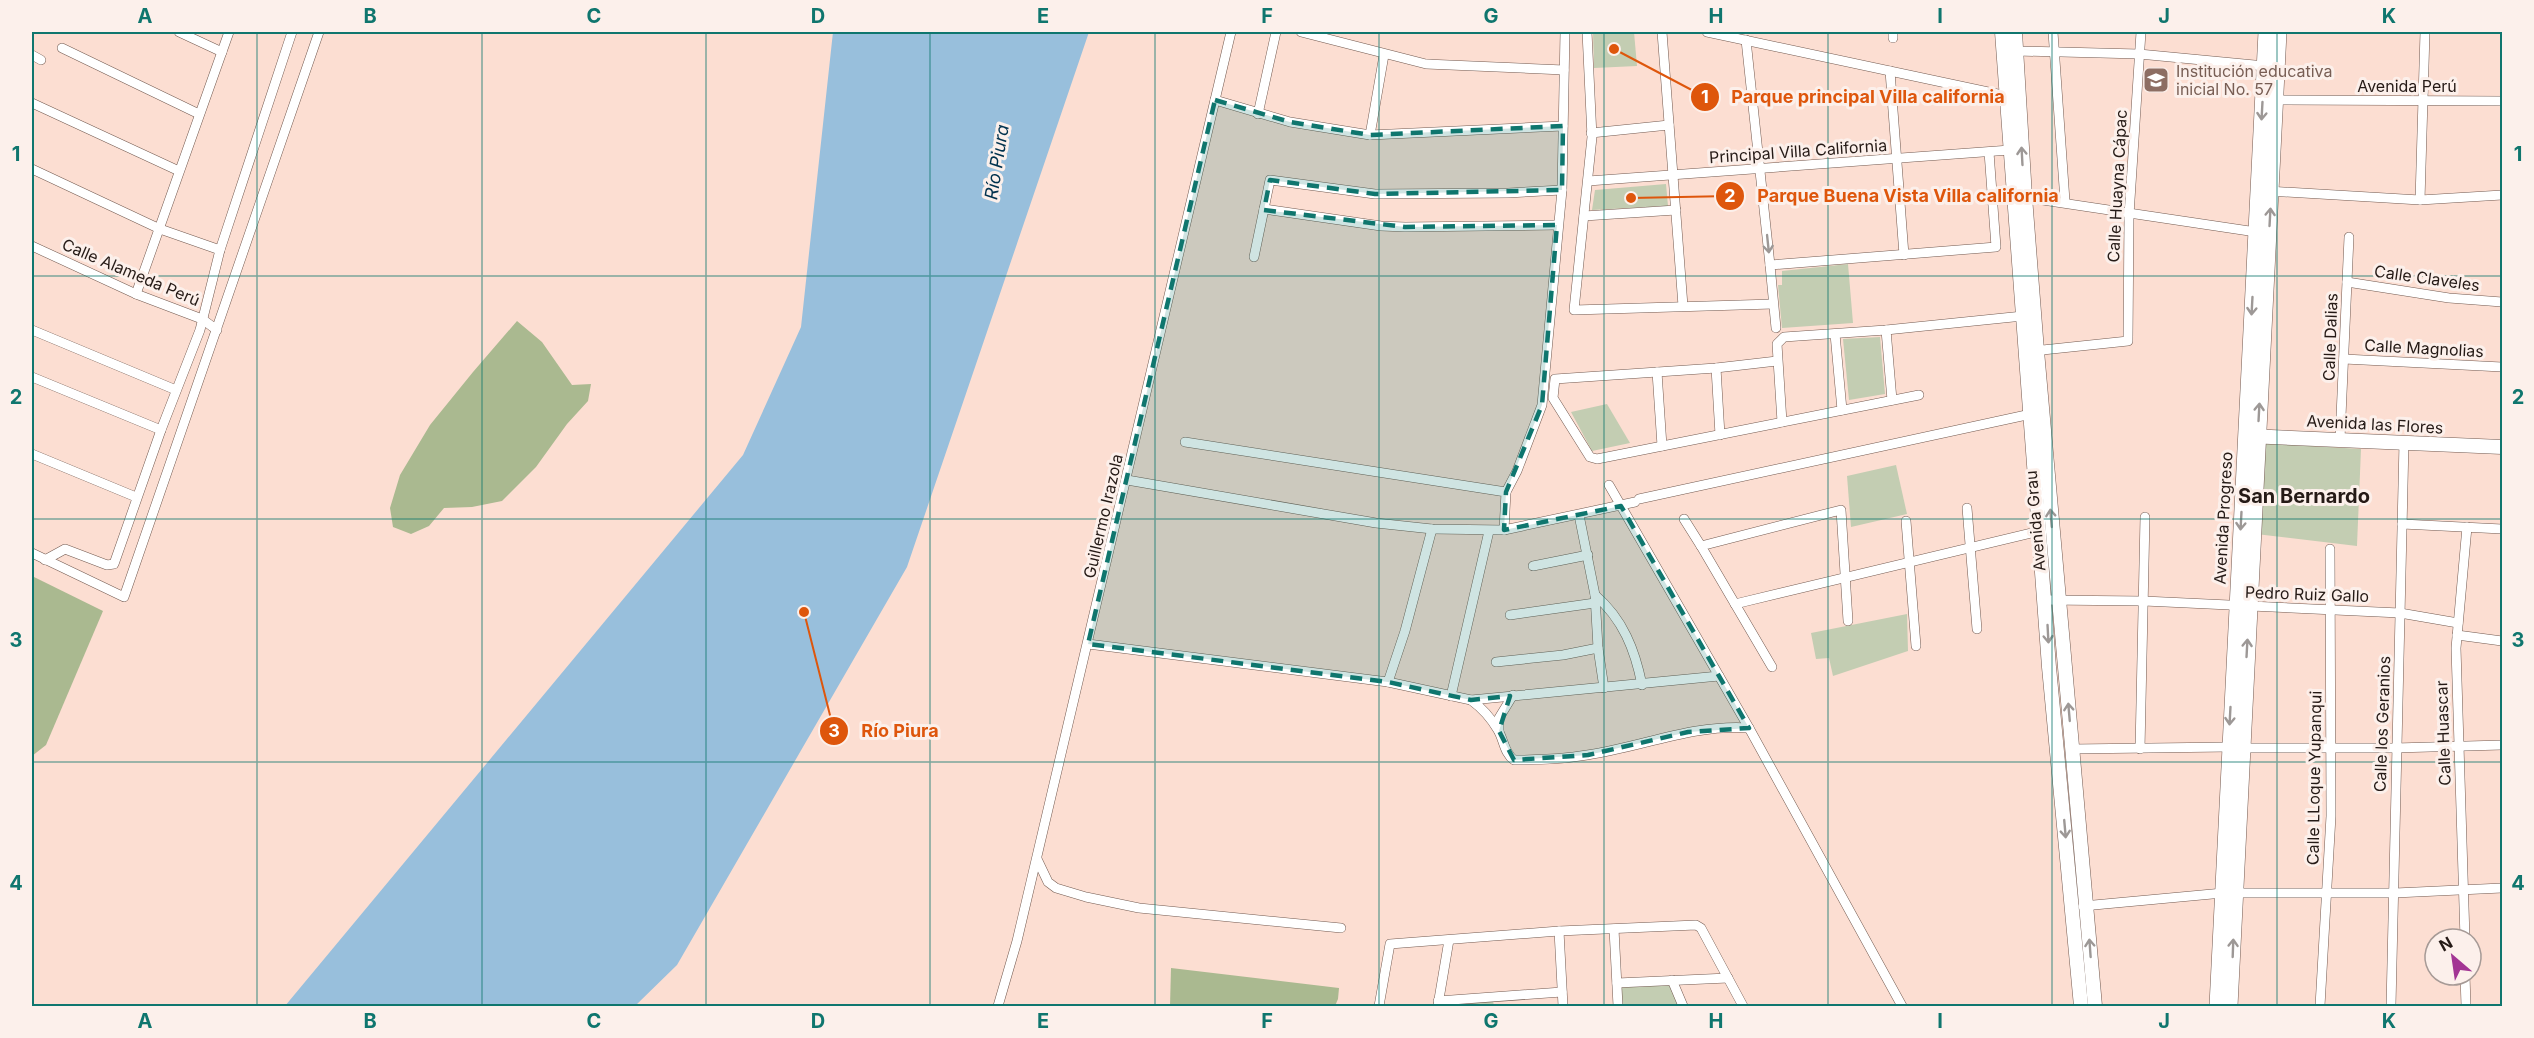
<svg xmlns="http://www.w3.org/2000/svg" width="2534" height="1038" font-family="Inter,sans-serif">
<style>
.green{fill:#c3cdb2}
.forest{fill:#aab990}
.water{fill:#98bfdc}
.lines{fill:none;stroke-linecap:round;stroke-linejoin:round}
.street-casing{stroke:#735a50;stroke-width:10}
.secondary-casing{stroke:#735a50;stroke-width:15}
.primary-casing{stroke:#735a50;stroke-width:16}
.street{stroke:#fff;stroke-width:9}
.secondary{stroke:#fff;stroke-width:14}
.primary{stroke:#fff;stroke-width:15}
.oneway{stroke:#9d9896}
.marked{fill:#0f766e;fill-opacity:0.2;stroke:#0f766e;stroke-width:4.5;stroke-dasharray:12 8;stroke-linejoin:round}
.grid{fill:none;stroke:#0f766e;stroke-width:1.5;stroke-opacity:0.55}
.labels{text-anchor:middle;stroke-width:6;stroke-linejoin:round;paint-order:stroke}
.education-label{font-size:16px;fill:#785e54;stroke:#fcf0eb;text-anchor:start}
.street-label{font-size:16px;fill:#251a16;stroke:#fcf0eb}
.water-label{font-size:18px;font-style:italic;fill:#00324e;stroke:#fcf0eb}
.quarter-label{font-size:20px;font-weight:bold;fill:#251a16;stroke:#fcf0eb}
.leader{fill:none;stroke:#de560c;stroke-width:2}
.callout-dot{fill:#de560c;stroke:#fcf0eb;stroke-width:2}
.mark-label{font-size:18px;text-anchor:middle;font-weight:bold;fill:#fff}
.callout-label{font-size:18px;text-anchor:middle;font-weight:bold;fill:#de560c;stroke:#fcf0eb;stroke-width:6;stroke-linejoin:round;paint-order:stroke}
.neatline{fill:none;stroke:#0f766e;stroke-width:2}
.grid-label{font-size:20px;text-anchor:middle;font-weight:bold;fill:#0f766e}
</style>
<rect width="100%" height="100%" fill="#fcded2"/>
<g class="green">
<path d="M1593 32H1634L1637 66 1594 68Z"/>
<path d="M1666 184 1668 206 1592 210 1595 190Z"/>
<path d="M1848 264 1853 323 1782 328 1778 285H1782V271Z"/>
<path d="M1880 337 1885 394 1849 400 1843 339Z"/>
<path d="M1607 404 1630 443 1592 451 1571 412Z"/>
<path d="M2262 443 2361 449 2357 546 2256 534Z"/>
<path d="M1896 465 1907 514 1851 527 1847 476Z"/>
<path d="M1907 614 1908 651 1833 676 1829 658 1816 659 1811 633Z"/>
<path d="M1670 983 1680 1006H1622L1621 987Z"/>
<path d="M1493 1001 1494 1006H1442Z"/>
</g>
<g class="forest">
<path d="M517 321 542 342 572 385 591 384 588 401 567 424 536 467 502 501 472 507 444 508 429 526 411 534 393 527 390 508 400 475 430 425 473 372Z"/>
<path d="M32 576 103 611 46 745 32 756Z"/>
<path d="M1171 968 1339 988 1338 999 1335 1006H1170Z"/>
</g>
<path class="water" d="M833 32H1089L907 567 677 965 635 1006H285L743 455 801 327Z"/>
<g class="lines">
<g class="street-casing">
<g id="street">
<path d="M179 32 222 52"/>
<path d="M1301 32 1426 64 1564 70"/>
<path d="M1587 32 1592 137 1574 310 1773 304"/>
<path d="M1662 32 1683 306"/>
<path d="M1707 32 2007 96"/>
<path d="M2053 32 2065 201"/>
<path d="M1893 38V32"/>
<path d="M1746 40 1770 265"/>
<path d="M62 48 199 114"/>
<path d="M2017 51 2139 54 2265 66"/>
<path d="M32 55 41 60"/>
<path d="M1890 71 1904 255"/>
<path d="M1215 100 1290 122 1370 135 1563 126"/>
<path d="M2276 100 2502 101"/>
<path d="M32 103 179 171"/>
<path d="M1258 114 1276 32"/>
<path d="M1591 133 1669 125"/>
<path d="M1370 135 1384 55"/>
<path d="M32 169 160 229 220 250"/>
<path d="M1588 181 2010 150"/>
<path d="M2268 191 2420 200 2502 195"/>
<path d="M2022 197 2256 232"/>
<path d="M2420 200 2425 32"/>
<path d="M1264 209 1381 226 1405 227 1557 225"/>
<path d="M1584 216 1676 210"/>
<path d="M32 246 136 294 202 319 217 330"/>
<path d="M1254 257 1270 180 1375 194 1508 193 1562 190"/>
<path d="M2347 282 2449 298 2502 302"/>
<path d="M136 294 229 32"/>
<path d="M1776 328 1770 265 1996 247 1989 152"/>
<path d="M32 330 176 390"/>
<path d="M1886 330 1892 400"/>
<path d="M1835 334 1842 410"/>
<path d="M2033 351 2128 341 2129 215 2141 32"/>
<path d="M2344 359 2502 367"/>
<path d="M1777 361 1716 368 1555 379 1553 398 1590 457 1597 459 1919 395"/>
<path d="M1716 368 1720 435"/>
<path d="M1657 372 1662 446"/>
<path d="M32 377 161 430"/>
<path d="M1782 422 1777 344 1784 337 1886 330 2023 316"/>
<path d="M2340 439 2349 237"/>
<path d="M32 454 136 497"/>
<path d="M1127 480 1376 523 1432 529 1504 530 1506 492 1185 442"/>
<path d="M1609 485 1749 728 1902 1006"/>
<path d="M1506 492 1517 471 1542 405 1562 190 1565 32"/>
<path d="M1639 499 2031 414"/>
<path d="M1967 508 1977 629"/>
<path d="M1579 515 1595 595 1598 648 1604 688"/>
<path d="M1684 519 1701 546"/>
<path d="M1906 521 1916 646"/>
<path d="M2402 524 2502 529"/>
<path d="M1504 530 1635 502"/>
<path d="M32 553 124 597 319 32"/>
<path d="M45 560 65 549 107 565 114 564 161 430 200 330 220 250 292 32"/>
<path d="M1533 566 1588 555"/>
<path d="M1595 595C1623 619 1635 650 1642 685"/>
<path d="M2046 600 2144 601 2400 613 2458 623"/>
<path d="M1735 604 2040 531"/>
<path d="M1510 615 1595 603"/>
<path d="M2457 635 2502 641"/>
<path d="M1088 644 1388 682 1471 700 1719 676"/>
<path d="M1496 662 1563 655 1598 648"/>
<path d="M1772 667 1701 546 1841 510 1848 621"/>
<path d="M1388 682 1405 631 1432 529"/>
<path d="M1451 696 1489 531"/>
<path d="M1471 700C1482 708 1491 718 1498 730 1504 740 1504 753 1514 760 1538 760 1563 759 1587 755 1642 747 1693 724 1749 728"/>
<path d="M1499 731V718L1513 695"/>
<path d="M2242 748H2395L2502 745"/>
<path d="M2072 749 2228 747"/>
<path d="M2140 749 2145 517"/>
<path d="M1037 859 1048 882 1056 888 1086 897 1139 908 1341 928"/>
<path d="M2083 906 2223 893H2395L2502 888"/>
<path d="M1614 929 1618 1006"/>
<path d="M1559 931 1563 1006"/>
<path d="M2465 939 2456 648 2467 527"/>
<path d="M2465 975 2466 1006"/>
<path d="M1672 980 1683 1006"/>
<path d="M1617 983 1728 978"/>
<path d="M1438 1001 1562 992"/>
<path d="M1438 1005 1449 940"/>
<path d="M998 1006 1017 941 1231 32"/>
<path d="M1379 1006 1390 944 1559 931 1696 925 1701 928 1743 1006"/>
<path d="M2320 1006 2331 816 2330 549"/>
<path d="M2391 1006 2404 442"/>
</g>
</g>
<g class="secondary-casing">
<g id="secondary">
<path d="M2002 32 2049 667 2081 1006"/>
<path d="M2015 32 2025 197 2037 351 2095 1006"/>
<path d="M2248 436 2502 447"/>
</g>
</g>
<g class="primary-casing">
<g id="primary">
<path d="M2217 1006 2266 32"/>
<path d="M2230 1006 2279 32"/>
</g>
</g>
<use href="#street" class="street"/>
<use href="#secondary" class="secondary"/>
<use href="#primary" class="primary"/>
</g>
<defs><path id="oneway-shaft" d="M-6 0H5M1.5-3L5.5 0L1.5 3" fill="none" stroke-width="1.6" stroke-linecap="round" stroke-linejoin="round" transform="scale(1.5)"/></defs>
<g class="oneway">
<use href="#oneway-shaft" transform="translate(2262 111) rotate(93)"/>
<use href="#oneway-shaft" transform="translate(2022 156) rotate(-93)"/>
<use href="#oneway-shaft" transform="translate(2270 217) rotate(-87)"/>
<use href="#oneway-shaft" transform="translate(1768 244) rotate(84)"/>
<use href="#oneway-shaft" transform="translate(2252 306) rotate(93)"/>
<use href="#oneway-shaft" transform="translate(2259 412) rotate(-87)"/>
<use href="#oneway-shaft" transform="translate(2051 518) rotate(-95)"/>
<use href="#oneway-shaft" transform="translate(2241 521) rotate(93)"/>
<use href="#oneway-shaft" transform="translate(2048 634) rotate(87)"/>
<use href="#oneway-shaft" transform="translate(2247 648) rotate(-87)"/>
<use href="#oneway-shaft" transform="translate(2069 712) rotate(-95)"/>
<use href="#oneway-shaft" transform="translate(2230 716) rotate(93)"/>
<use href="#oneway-shaft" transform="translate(2065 829) rotate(85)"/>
<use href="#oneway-shaft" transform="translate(2090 948) rotate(-94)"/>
<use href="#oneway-shaft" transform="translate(2233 948) rotate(-88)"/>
</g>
<path class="marked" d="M1215 100 1290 122 1370 135 1563 126 1562 190 1375 194 1270 180 1264 210 1405 227 1557 225 1542 405 1506 492 1504 530 1621 506 1749 728 1688 732 1588 755 1514 760 1499 731 1510 696 1471 700 1388 682 1088 644Z"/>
<path class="grid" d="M257 32V1006M482 32V1006M706 32V1006M930 32V1006M1155 32V1006M1379 32V1006M1604 32V1006M1828 32V1006M2052 32V1006M2277 32V1006M32 276H2502M32 519H2502M32 762H2502"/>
<defs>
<g id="school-square" transform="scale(1.35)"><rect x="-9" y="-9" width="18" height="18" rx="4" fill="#8d6e63" stroke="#fcf0eb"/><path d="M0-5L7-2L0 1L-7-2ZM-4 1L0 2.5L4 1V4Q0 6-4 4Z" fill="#fff"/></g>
</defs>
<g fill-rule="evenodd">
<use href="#school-square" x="2156" y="80"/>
</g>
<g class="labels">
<g class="education-label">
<text x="2176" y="77">Institución educativa<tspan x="2176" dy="18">inicial No. 57</tspan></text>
</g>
<g class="street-label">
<text x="2407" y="92">Avenida Perú</text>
<text transform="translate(1798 151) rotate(-4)" y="6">Principal Villa California</text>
<text transform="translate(2117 186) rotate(-87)" y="6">Calle Huayna Cápac</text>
<text transform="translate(131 272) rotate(23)" y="6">Calle Alameda Perú</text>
<text transform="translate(2427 278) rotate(8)" y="6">Calle Claveles</text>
<text transform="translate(2330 337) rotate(-88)" y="6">Calle Dalias</text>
<text transform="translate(2424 348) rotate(3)" y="6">Calle Magnolias</text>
<text transform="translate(2375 424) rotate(3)" y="6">Avenida las Flores</text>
<text transform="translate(1103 516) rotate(-77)" y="6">Guillermo Irazola</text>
<text transform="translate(2223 518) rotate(-87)" y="6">Avenida Progreso</text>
<text transform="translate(2035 521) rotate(-95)" y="6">Avenida Grau</text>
<text transform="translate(2307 594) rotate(2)" y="6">Pedro Ruiz Gallo</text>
<text transform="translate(2382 724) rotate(-88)" y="6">Calle los Geranios</text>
<text transform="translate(2443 733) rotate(-92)" y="6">Calle Huascar</text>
<text transform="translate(2314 778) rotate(-89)" y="6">Calle LLoque Yupanqui</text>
</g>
<g class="water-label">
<text transform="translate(997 162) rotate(-81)" y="6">Río Piura</text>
</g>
<g class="quarter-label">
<text x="2304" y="503">San Bernardo</text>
</g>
</g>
<path class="leader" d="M1614 49L1705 97M1631 198L1730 196M804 612L834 731"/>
<g class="callout-dot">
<circle cx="1614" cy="49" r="6"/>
<circle cx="1631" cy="198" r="6"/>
<circle cx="804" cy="612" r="6"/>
<circle cx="1705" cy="97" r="15"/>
<circle cx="1730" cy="196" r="15"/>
<circle cx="834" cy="731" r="15"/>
</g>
<g class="mark-label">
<text x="1705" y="103">1</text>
<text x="1730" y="202">2</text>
<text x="834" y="737">3</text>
</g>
<g class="callout-label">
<text x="1868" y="103">Parque principal Villa california</text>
<text x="1908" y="202">Parque Buena Vista Villa california</text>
<text x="900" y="737">Río Piura</text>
</g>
<rect width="2534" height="1038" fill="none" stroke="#fcf0eb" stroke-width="66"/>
<g transform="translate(2453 957) rotate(331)"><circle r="28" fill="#fcf0eb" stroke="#a69a96" stroke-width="1.5"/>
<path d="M0-4.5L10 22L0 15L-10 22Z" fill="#a33594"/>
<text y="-9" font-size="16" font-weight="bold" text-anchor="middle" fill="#251a16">N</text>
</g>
<rect x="33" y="33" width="2468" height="972" class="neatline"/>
<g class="grid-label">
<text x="145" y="23">A</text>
<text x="370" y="23">B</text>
<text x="594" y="23">C</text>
<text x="818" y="23">D</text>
<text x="1043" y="23">E</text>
<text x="1267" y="23">F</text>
<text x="1491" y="23">G</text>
<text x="1716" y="23">H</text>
<text x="1940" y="23">I</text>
<text x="2164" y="23">J</text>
<text x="2389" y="23">K</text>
<text x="16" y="161">1</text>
<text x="2518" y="161">1</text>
<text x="16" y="404">2</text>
<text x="2518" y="404">2</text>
<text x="16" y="647">3</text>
<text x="2518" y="647">3</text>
<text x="16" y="890">4</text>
<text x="2518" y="890">4</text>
<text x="145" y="1028">A</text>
<text x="370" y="1028">B</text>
<text x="594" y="1028">C</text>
<text x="818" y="1028">D</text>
<text x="1043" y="1028">E</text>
<text x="1267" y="1028">F</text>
<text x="1491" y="1028">G</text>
<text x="1716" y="1028">H</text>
<text x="1940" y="1028">I</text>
<text x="2164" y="1028">J</text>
<text x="2389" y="1028">K</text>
</g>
</svg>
